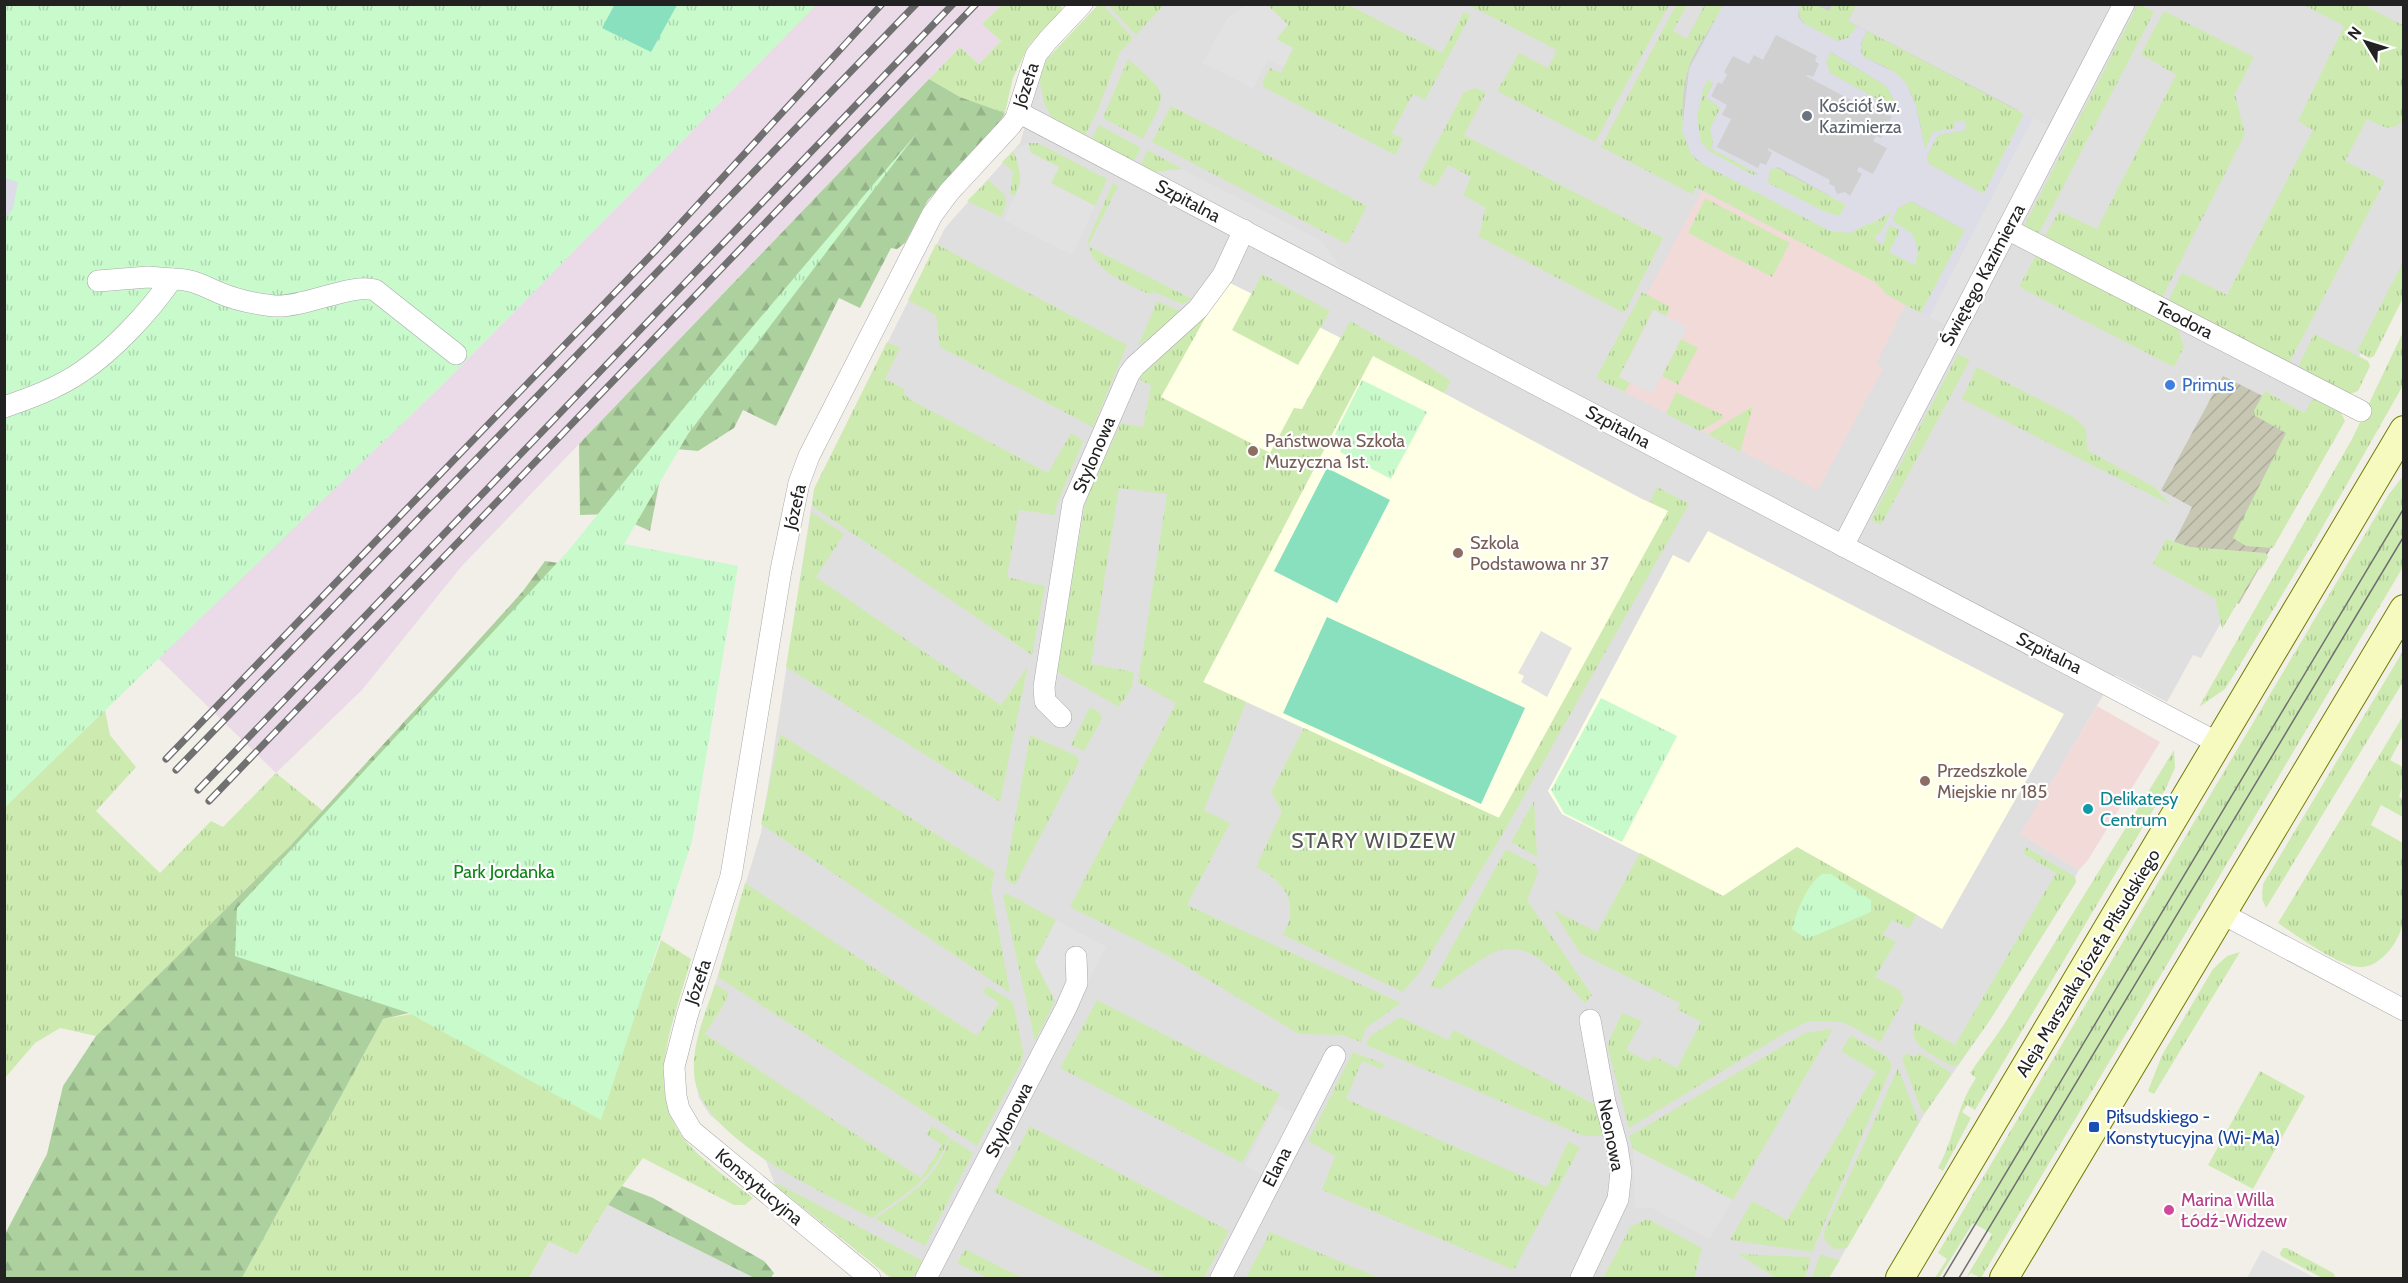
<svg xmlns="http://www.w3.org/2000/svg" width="2408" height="1283" font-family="Cabin,sans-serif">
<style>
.residential{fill:#e0dfdf}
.commercial{fill:#f2dad9}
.education{fill:#ffffe5}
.religious{fill:#d0d0d0}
.railway{fill:#ebdbe8}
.construction{fill:url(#construction-furrows)}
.grass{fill:url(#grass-tufts)}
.forest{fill:url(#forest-firs)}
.park{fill:url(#park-tufts)}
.pitch{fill:#88e0be}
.parking{fill:#e2e2e2}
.plaza{fill:#dddde8;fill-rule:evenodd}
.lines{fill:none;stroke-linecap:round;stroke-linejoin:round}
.street-casing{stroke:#a9a9a9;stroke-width:22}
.secondary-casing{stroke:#707d05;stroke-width:30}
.street{stroke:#fff;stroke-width:21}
.secondary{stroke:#f7fabf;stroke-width:28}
.tram{stroke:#707070;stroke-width:1.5}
.rail-casing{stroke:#707070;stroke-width:7}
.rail{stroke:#fff;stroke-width:4.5;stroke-dasharray:14;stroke-linecap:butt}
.worship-dot{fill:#6b7280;stroke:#fff;stroke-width:2}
.shop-dot{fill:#3f7fe0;stroke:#fff;stroke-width:2}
.education-dot{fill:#8d6e63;stroke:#fff;stroke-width:2}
.culture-dot{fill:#0f9aa8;stroke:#fff;stroke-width:2}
.transit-dot{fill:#1a4fb4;stroke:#fff;stroke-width:2}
.hotel-dot{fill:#d1479c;stroke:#fff;stroke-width:2}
.labels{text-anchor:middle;stroke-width:4.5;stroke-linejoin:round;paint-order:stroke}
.street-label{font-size:18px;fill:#222;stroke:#fff}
.worship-label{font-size:18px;fill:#5b616d;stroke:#fff;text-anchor:start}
.shop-label{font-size:18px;fill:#366cbe;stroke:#fff;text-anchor:start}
.education-label{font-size:18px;fill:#785e54;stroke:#fff;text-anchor:start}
.culture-label{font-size:18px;fill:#0d838f;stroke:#fff;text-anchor:start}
.park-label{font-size:18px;fill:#0c8416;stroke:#fff}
.transit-label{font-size:18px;fill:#164399;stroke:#fff;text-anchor:start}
.hotel-label{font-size:18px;fill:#b23c85;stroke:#fff;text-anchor:start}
.quarter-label{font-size:21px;letter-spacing:1.5px;fill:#555;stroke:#fff}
</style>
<defs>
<pattern id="construction-furrows" width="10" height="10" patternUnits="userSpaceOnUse" patternTransform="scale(1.5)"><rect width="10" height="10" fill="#c7c7b4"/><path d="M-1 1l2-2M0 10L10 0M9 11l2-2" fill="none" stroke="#abab9a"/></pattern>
<pattern id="grass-tufts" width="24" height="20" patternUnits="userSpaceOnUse" patternTransform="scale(1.5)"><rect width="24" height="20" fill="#cdebb0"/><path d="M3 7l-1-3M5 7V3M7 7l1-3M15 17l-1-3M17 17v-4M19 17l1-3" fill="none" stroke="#b0c997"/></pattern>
<pattern id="forest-firs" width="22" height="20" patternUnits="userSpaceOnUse" patternTransform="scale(1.5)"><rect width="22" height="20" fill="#add19e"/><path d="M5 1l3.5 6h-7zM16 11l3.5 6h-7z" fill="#95b388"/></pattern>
<pattern id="park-tufts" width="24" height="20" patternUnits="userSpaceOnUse" patternTransform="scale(1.5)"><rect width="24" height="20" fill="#c8facc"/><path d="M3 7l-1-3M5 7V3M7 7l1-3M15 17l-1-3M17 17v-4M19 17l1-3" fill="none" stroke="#acd6af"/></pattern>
</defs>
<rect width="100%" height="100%" fill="#f2efe9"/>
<path class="residential" d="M1098 5H2403V270L2251 570 2201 658 2193 655 2167 702 2115 675 2021 834 2079 870 2075 877 2076 882 1990 1020 1925 1113 1829 1278H892L775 1185 766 1161 710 1115 699 1098 694 1072 696 1047 761 833 814 489 945 228 1020 143 1039 78 1070 35Z"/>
<g class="commercial">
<path d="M1702 191 1908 299 1876 364 1883 368 1818 490 1601 380Z"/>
<path d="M2097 706 2160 742 2088 860 2079 870 2020 834Z"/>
</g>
<g class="education">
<path d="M1226 281 1335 335 1642 499 1669 511 1499 818 1203 682 1249 594 1218 470 1146 432 1154 380Z"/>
<path d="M1708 531 2064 714 1942 929 1797 847 1723 896 1562 814 1548 791 1673 555 1689 563Z"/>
</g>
<path class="religious" d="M1705 5H1856L1848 21 2018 110 1957 226 1629 148Z"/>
<path class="railway" d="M816 5H1002L983 24 1001 41 979 64 960 47 929 79 461 567 362 690 276 773 158 658 442 385Z"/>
<path class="construction" d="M2223 376 2336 433 2239 604 2163 564 2192 507 2161 490Z"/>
<g class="grass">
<path d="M1002 5H1062L1061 11 1029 45 1013 78 1005 113 960 97 929 79 960 47 979 64 1001 41 982 24Z"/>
<path d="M1098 5H1103L1133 38 1120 52 1096 114 1084 137 1052 118 1044 103 1039 78 1045 61Z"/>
<path d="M1108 5H1164L1136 35Z"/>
<path d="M1267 5H1349L1442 53 1464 12 1469 14V18L1425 100 1413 94 1392 133 1403 139 1396 154H1393L1265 88 1262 83 1270 68 1281 73 1293 48 1276 39 1288 25Z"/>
<path d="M1468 5H1669L1595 142 1497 91 1519 53 1548 68 1557 50Z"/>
<path d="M1676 5H1687L1673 31 1687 39 1705 5H1723C1714 24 1700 41 1691 61 1681 85 1676 143 1698 161L1830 231 1875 222 1892 211 1881 232 1875 237 1877 241 1883 244 1885 234 1890 225 1900 230 1915 265 1918 251 1892 220 1898 208 1910 201 1965 230 1921 313 1887 295 1875 282 1696 187 1692 194 1601 147Z"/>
<path d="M1799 5H1816L1829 11 1832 5H1856L1848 21 1857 26C1853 36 1844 43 1834 40 1818 31 1795 26 1799 5Z"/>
<path d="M2141 5 2154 12 2039 233 2024 226 2137 6Z"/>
<path d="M2304 5H2363L2403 25V119C2393 135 2380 125 2367 119L2345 161 2385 181 2289 363 2170 303 2169 299 2182 273 2227 295 2313 130 2298 121 2344 26Z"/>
<path d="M2164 11 2254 57 2235 94 2245 134 2162 298 2045 236 2059 211 2097 229 2176 75 2141 54Z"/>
<path d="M1867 31 2024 114 1984 194 1929 164 1927 156 1938 135 1966 130C1947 126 1934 133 1925 150 1920 125 1918 92 1897 75 1888 67 1875 62 1864 57 1858 48 1863 40 1867 31Z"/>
<path d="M1830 52 1886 86 1897 105H1888L1830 73 1826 62Z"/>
<path d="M1128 59C1169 95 1169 90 1143 139L1103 118Z"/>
<path d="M1708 79 1713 82 1706 97 1720 108 1711 129 1713 140 1712 149 1759 174 1754 175C1741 168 1713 158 1704 147 1689 129 1699 98 1708 79Z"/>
<path d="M1476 88 1486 93 1464 135 1663 238 1626 310 1622 312 1478 236C1484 225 1481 218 1486 208L1463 195 1471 177 1448 165 1435 187 1418 178 1464 92Z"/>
<path d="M1171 106 1367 206 1347 244 1152 142Z"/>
<path d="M1099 125 1141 148 1133 163 1091 140Z"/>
<path d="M1028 143H1038L1107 179 1095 206 1051 183 1059 167 1031 153Z"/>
<path d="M1148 150 1182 169 1154 172 1140 166Z"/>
<path d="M1013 151C1022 168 1023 179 1015 196L1010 193 1013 172 1002 162Z"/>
<path d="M1775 167 1846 205 1839 217 1823 211 1768 183 1770 170Z"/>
<path d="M988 180C1005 196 1012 194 1001 217L967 201Z"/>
<path d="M1113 183 1118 186 1088 246 1192 299 1182 304 1154 292 1149 294C1126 283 1089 270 1088 240Z"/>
<path d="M1705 198 1790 243 1772 277 1688 233Z"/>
<path d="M936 244 1127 345 1093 427 940 347 936 315 908 300Z"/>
<path d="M2037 253 2177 326 2184 347 2174 367 2019 287Z"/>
<path d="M2403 262V298L2374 356 2369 358 2357 351Z"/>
<path d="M1262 274 1330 311 1298 365 1232 330Z"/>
<path d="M1228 277 1161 397 1270 453 1294 408 1302 409 1350 321 1420 360 1451 381 1444 393 1373 356 1203 682 1246 702 1204 810 1230 823 1187 905 1401 1003 1366 1028 1361 1042 1342 1035 1299 1034 1165 954 1070 907 1176 703 1138 682 1167 494 1119 488 1091 664 1134 672 1132 687 1119 707 1056 671 1086 499 1121 423 1143 427 1151 386 1138 378Z"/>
<path d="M1642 292 1670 307 1666 316 1653 310 1619 377 1630 383 1625 392 1596 378Z"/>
<path d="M1157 301 1183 312 1138 346Z"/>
<path d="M2403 332V381L2401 389 2318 535 2232 678 2225 689 2199 707 2352 439Z"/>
<path d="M2314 334 2368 361 2370 366 2358 391 2348 395 2297 369Z"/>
<path d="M1681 339 1698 348 1678 385 1662 376Z"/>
<path d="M887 342 900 348 885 379 905 389 903 393 911 400 1048 473 1071 433 1083 441 1057 504 1055 515 1019 510 1007 577 1045 586 1032 655 812 506 814 489Z"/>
<path d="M1958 354 1970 360 1881 525 1871 520Z"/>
<path d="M1977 367 2075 418 2086 429 2087 450 2154 487 2171 505 1962 399Z"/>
<path d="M2265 391 2304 413 2314 397 2340 411 2345 421 2273 548 2246 546 2233 538 2286 433 2252 414Z"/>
<path d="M1676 392 1723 415V418L1700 431 1666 414Z"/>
<path d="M1753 406 1740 452 1708 434Z"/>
<path d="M2403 476V567L1981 1278 1971 1273 1966 1278 1992 1234 1973 1223 1939 1278H1935L1947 1259 1938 1253 2389 494Z"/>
<path d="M1657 487 1689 504 1501 837 1420 972 1403 992 1283 935C1285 929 1290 922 1290 916 1293 891 1275 877 1256 867L1282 811 1271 792 1304 728 1499 818 1668 511 1650 502Z"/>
<path d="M811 512 844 534 816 577 1001 705 1028 666 1000 802 786 667Z"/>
<path d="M2166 539 2190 547 2266 553 2268 557 2261 569 2258 568 2222 629 2215 598 2153 564Z"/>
<path d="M2403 651V682L2266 908 2262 899 2263 884Z"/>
<path d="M1090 707 1099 712 1102 719 1084 751 1071 745Z"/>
<path d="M105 710 110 735 136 767 96 811 160 873 211 821 223 827 276 773 323 811 290 846 96 1036 60 1028 35 1043 5 1078V807Z"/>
<path d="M2403 716V735L2390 760 2403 767C2403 778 2404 786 2399 796L2403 799V817L2381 805 2371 825 2403 843C2403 868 2406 896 2403 921 2401 940 2380 969 2359 967 2337 965 2297 936 2278 923Z"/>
<path d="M780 734 995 872 991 889 1010 993 761 824Z"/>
<path d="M1030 735 1077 756 1079 762 1015 885 1007 880 1005 876Z"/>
<path d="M2174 750 2175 768 2165 790 1975 1110 1967 1105 1962 1112 1971 1118 1943 1171 1938 1168C1954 1139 1957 1105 1976 1078L1970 1073 2003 1026Z"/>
<path d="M1534 801 1537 857 1511 842Z"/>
<path d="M1797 847 1917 915 1909 928 1892 920 1883 935 1896 942 1875 977 1900 990 1904 1000 1880 1042 1847 1024 1840 1022 1809 1021 1785 1033 1629 1128 1608 1049 1609 1041 1622 1013 1642 1021 1626 1050 1649 1062 1653 1056 1677 1068 1701 1022 1677 1009 1680 1003 1580 953 1553 910 1597 932 1640 853 1723 896Z"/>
<path d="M2026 847 2075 877 2076 882 1990 1020 1958 1065 1952 1066C1936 1056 1905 1046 1915 1022L1955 1045 2056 873 2023 853Z"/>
<path d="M1506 849 1536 865 1538 873 1527 900 1592 995 1585 1003C1563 982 1533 938 1497 951 1483 956 1460 975 1446 984L1442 989 1430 987Z"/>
<path d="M745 883 977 1036 999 1003 983 992 987 986 1013 1002 1023 1051 1022 1062 977 1146 718 977Z"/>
<path d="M1006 893 1056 920 1035 961 1055 1001 1035 1041 1003 896Z"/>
<path d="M661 940 691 959C674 1024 637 1096 696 1152 713 1168 734 1183 753 1198L745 1205H734L643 1158 608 1205 577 1255 549 1242 529 1278H242L383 1019 650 973Z"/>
<path d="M2240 952 2154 1094 2148 1091 2162 1055 2213 969 2227 956Z"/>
<path d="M715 984 728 992 726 1001 705 1034 921 1178 942 1145 926 1134 932 1126 949 1137C934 1179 907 1193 872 1218 821 1191 697 1137 694 1073 692 1042 706 1012 715 984Z"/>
<path d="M1097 1000 1280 1094 1242 1163 1060 1068Z"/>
<path d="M1400 1017 1448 1040 1454 1030 1596 1105 1603 1136H1584L1366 1045 1370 1036Z"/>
<path d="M1833 1029 1733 1200 1633 1149 1629 1136 1805 1033Z"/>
<path d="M1851 1035 1887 1057 1892 1066 1812 1252 1730 1240 1752 1201 1787 1220 1876 1072 1841 1051Z"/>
<path d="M1353 1052 1384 1064 1382 1069 1362 1061 1346 1099 1547 1187 1568 1142 1580 1147 1514 1270 1322 1190 1335 1156 1308 1141Z"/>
<path d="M1907 1053 1915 1057 1919 1053 1949 1071 1951 1075 1925 1113 1921 1110 1902 1059Z"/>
<path d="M1898 1068 1919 1122 1847 1248 1834 1249 1825 1241 1824 1232Z"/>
<path d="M2260 1071 2305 1096 2253 1189 2208 1165Z"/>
<path d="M1030 1126 1229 1231 1204 1278H1166L994 1192Z"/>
<path d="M950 1138 973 1153 925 1246 875 1219C912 1192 934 1183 950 1138Z"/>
<path d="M777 1183 927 1263C916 1277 905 1282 888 1276L775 1185Z"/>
<path d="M1648 1219 1702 1248 1694 1278H1603L1631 1226Z"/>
<path d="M1270 1232 1379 1278H1246Z"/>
<path d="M2283 1248H2287L2333 1273 2335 1276 2333 1278H2322L2281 1256 2280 1253Z"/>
<path d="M965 1249 1022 1278H987L957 1263Z"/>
<path d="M1738 1254 1811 1257 1805 1278H1776Z"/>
<path d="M1820 1255 1840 1260 1829 1278H1812Z"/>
</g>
<g class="forest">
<path d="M929 79 960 97 1005 113 998 125 928 200 905 243 897 249 891 248 860 308 839 298 776 426 743 410 734 428 698 451 666 448 650 531 612 514 580 515 579 444Z"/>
<path d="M545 561 601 569 409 1013 383 1019 242 1278H5L4 1236 47 1154 63 1086 96 1036 290 846 468 652 523 591Z"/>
<path d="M622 1186 653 1198 764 1261 774 1273 771 1278H754L608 1205Z"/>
</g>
<g class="park">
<path d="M5 5H816L442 385 5 807Z"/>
<path d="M917 133 688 434 624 544 738 566 692 841 601 1120 409 1013 235 956 237 908 568 551 682 410Z"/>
<path d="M1362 380 1427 412 1391 479 1340 452 1345 440 1335 434Z"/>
<path d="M1601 698 1677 736 1622 842 1564 813 1551 790Z"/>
<path d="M1822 874H1831L1871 900V912L1807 939 1792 929C1797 910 1806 886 1822 874Z"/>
</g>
<g class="pitch">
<path d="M615 4H677V5L651 52 602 28Z"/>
<path d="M1327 468 1390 500 1337 603 1274 571Z"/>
<path d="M1327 617 1525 708 1481 804 1283 713Z"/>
</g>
<g class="parking">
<path d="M1246 5H1267L1288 25 1276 39 1293 48 1284 67 1268 60 1253 88 1202 63 1227 19Z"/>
<path d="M2033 118 2049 126 1946 325 1929 317Z"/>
<path d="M1028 143 1031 153 1059 167 1051 183 1095 206 1072 255 1004 220 1021 182 1017 159 1013 151Z"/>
<path d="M1182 169 1320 240 1343 270 1154 172Z"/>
<path d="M1654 310 1687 327 1652 394 1619 377Z"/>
<path d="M1541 631 1572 648 1547 697 1521 682 1524 676 1518 673Z"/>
<path d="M1056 920 1106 947 1072 1012 1055 1001 1035 961Z"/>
<path d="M1276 1104 1308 1120 1278 1182 1245 1166Z"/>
<path d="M1633 1149 1733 1200 1709 1239 1652 1208H1635Z"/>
<path d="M608 1205 754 1278H529L549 1242 577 1255Z"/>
<path d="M2262 1250 2315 1278H2247Z"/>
</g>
<g class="plaza">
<path d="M1723 5H1799L1798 16 1803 23 1838 41 1848 38 1857 26 1867 31 1861 43V53L1864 57 1896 73 1906 83 1916 106 1925 149 1933 132 1955 128 1954 122 1964 120 1966 130 1938 135 1927 156 1929 164 1984 194 2024 114 2033 118 1929 317 1921 313 1965 230 1911 201 1898 208 1892 220 1913 235 1918 251 1915 265 1889 252 1900 230 1890 225 1885 234V240L1883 244 1877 242 1875 236 1882 232 1891 212 1850 233 1830 231 1704 165 1691 154 1682 130 1689 69ZM1776 35 1817 56 1815 61 1819 64 1813 77 1808 75 1806 76 1868 109 1870 105 1875 109 1883 107 1886 115 1892 116 1881 138 1876 136 1873 141 1887 148 1873 174 1859 167 1857 171 1862 174 1850 196 1845 192 1837 194 1834 186 1829 184 1830 180 1768 148V150L1772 153 1766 165 1760 163 1758 168 1717 147 1731 119 1722 115 1727 105 1711 96 1718 82 1722 84 1727 75 1724 72 1733 56 1749 64 1754 55 1763 60ZM1831 52 1886 86 1897 105H1888L1830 73 1826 62ZM1708 80 1713 83 1706 97 1720 108 1710 129 1713 140 1712 149 1758 174 1753 175 1709 151 1701 142 1697 117 1703 90ZM1778 167 1846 205 1839 216 1823 211 1768 183 1770 170Z"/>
<path d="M5 178 18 182 13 208 5 219Z"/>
</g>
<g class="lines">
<g class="street-casing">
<g id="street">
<path d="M1018 112 2218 743"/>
<path d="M2007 229 2361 411"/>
<path d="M172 279C193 279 201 285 220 293 236 300 257 304 274 306 304 308 351 283 375 290L456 354"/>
<path d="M4 407C30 398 58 388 81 372 114 350 150 311 172 279L148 277 98 281"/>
<path d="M1843 546 2124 4"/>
<path d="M1061 717 1045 701 1044 687 1073 503 1129 374 1135 366 1198 309 1223 275 1244 230"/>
<path d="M2221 913 2404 1010"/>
<path d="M870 1278 692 1131 679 1109 676 1096 674 1067 687 1016 731 876 781 570 799 483 809 456 932 215 949 192 1011 125 1016 118 1036 55 1048 40 1082 4"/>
<path d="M926 1278 1066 1008 1077 983 1076 957"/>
<path d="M1221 1278 1335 1056"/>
<path d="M1581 1278 1618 1199 1621 1172 1617 1146 1605 1102 1590 1020"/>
</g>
</g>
<g class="secondary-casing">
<g id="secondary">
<path d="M1900 1278 2404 430"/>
<path d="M2004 1278 2404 609"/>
</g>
</g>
<use href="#street" class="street"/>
<use href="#secondary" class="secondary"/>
<g class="tram">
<path d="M1943 1278 2404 508"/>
<path d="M1959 1278 2404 536"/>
</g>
<g class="rail-casing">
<g id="rail">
<path d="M166 759 657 249 882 4"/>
<path d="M176 770 916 4"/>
<path d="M198 790 953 4"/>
<path d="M209 801 976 4"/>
</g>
</g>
<use href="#rail" class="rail"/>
</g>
<circle class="worship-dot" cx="1807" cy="116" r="6"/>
<circle class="shop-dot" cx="2170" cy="385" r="6"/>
<g class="education-dot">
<circle cx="1253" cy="451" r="6"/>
<circle cx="1458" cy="553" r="6"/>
<circle cx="1925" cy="781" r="6"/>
</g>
<circle class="culture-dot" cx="2088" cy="809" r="6"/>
<rect class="transit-dot" x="2088" y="1121" width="12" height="12" rx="3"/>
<circle class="hotel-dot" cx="2169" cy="1210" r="6"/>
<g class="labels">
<g class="street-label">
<text transform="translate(1026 85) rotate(-72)" y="6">Józefa</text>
<text transform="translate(1188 201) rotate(28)" y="6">Szpitalna</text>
<text transform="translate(1983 275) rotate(-62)" y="6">Świętego Kazimierza</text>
<text transform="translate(2184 320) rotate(27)" y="6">Teodora</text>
<text transform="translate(1618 427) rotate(28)" y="6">Szpitalna</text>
<text transform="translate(1094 455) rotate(-67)" y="6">Stylonowa</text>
<text transform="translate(795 507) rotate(-77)" y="6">Józefa</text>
<text transform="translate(2049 653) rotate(27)" y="6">Szpitalna</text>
<text transform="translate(2088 963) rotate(-59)" y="6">Aleja Marszałka Józefa Piłsudskiego</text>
<text transform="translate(698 982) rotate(-71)" y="6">Józefa</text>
<text transform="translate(1009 1120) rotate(-63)" y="6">Stylonowa</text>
<text transform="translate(1611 1135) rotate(79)" y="6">Neonowa</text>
<text transform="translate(1277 1167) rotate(-63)" y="6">Elana</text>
<text transform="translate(759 1187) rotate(40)" y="6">Konstytucyjna</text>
</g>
<g class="worship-label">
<text x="1819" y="112">Kościół św.<tspan x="1819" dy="21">Kazimierza</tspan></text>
</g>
<g class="shop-label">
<text x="2182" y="391">Primus</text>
</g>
<g class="education-label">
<text x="1265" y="447">Państwowa Szkoła<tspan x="1265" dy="21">Muzyczna 1st.</tspan></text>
<text x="1470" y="549">Szkola<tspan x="1470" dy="21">Podstawowa nr 37</tspan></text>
<text x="1937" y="777">Przedszkole<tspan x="1937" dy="21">Miejskie nr 185</tspan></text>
</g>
<g class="culture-label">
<text x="2100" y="805">Delikatesy<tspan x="2100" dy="21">Centrum</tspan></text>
</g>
<g class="park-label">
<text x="504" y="878">Park Jordanka</text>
</g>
<g class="transit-label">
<text x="2106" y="1123">Piłsudskiego -<tspan x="2106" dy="21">Konstytucyjna (Wi-Ma)</tspan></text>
</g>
<g class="hotel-label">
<text x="2181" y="1206">Marina Willa<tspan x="2181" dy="21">Łódź-Widzew</tspan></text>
</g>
<g class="quarter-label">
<text x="1374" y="848">STARY WIDZEW</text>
</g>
</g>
<rect width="2408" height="1283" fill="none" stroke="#222222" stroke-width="12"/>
<g transform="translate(2366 42) rotate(308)" stroke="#ffffff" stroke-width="4.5" paint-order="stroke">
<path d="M0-4.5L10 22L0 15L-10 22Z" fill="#222222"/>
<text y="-9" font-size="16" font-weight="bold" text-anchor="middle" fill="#222222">N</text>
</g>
</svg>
